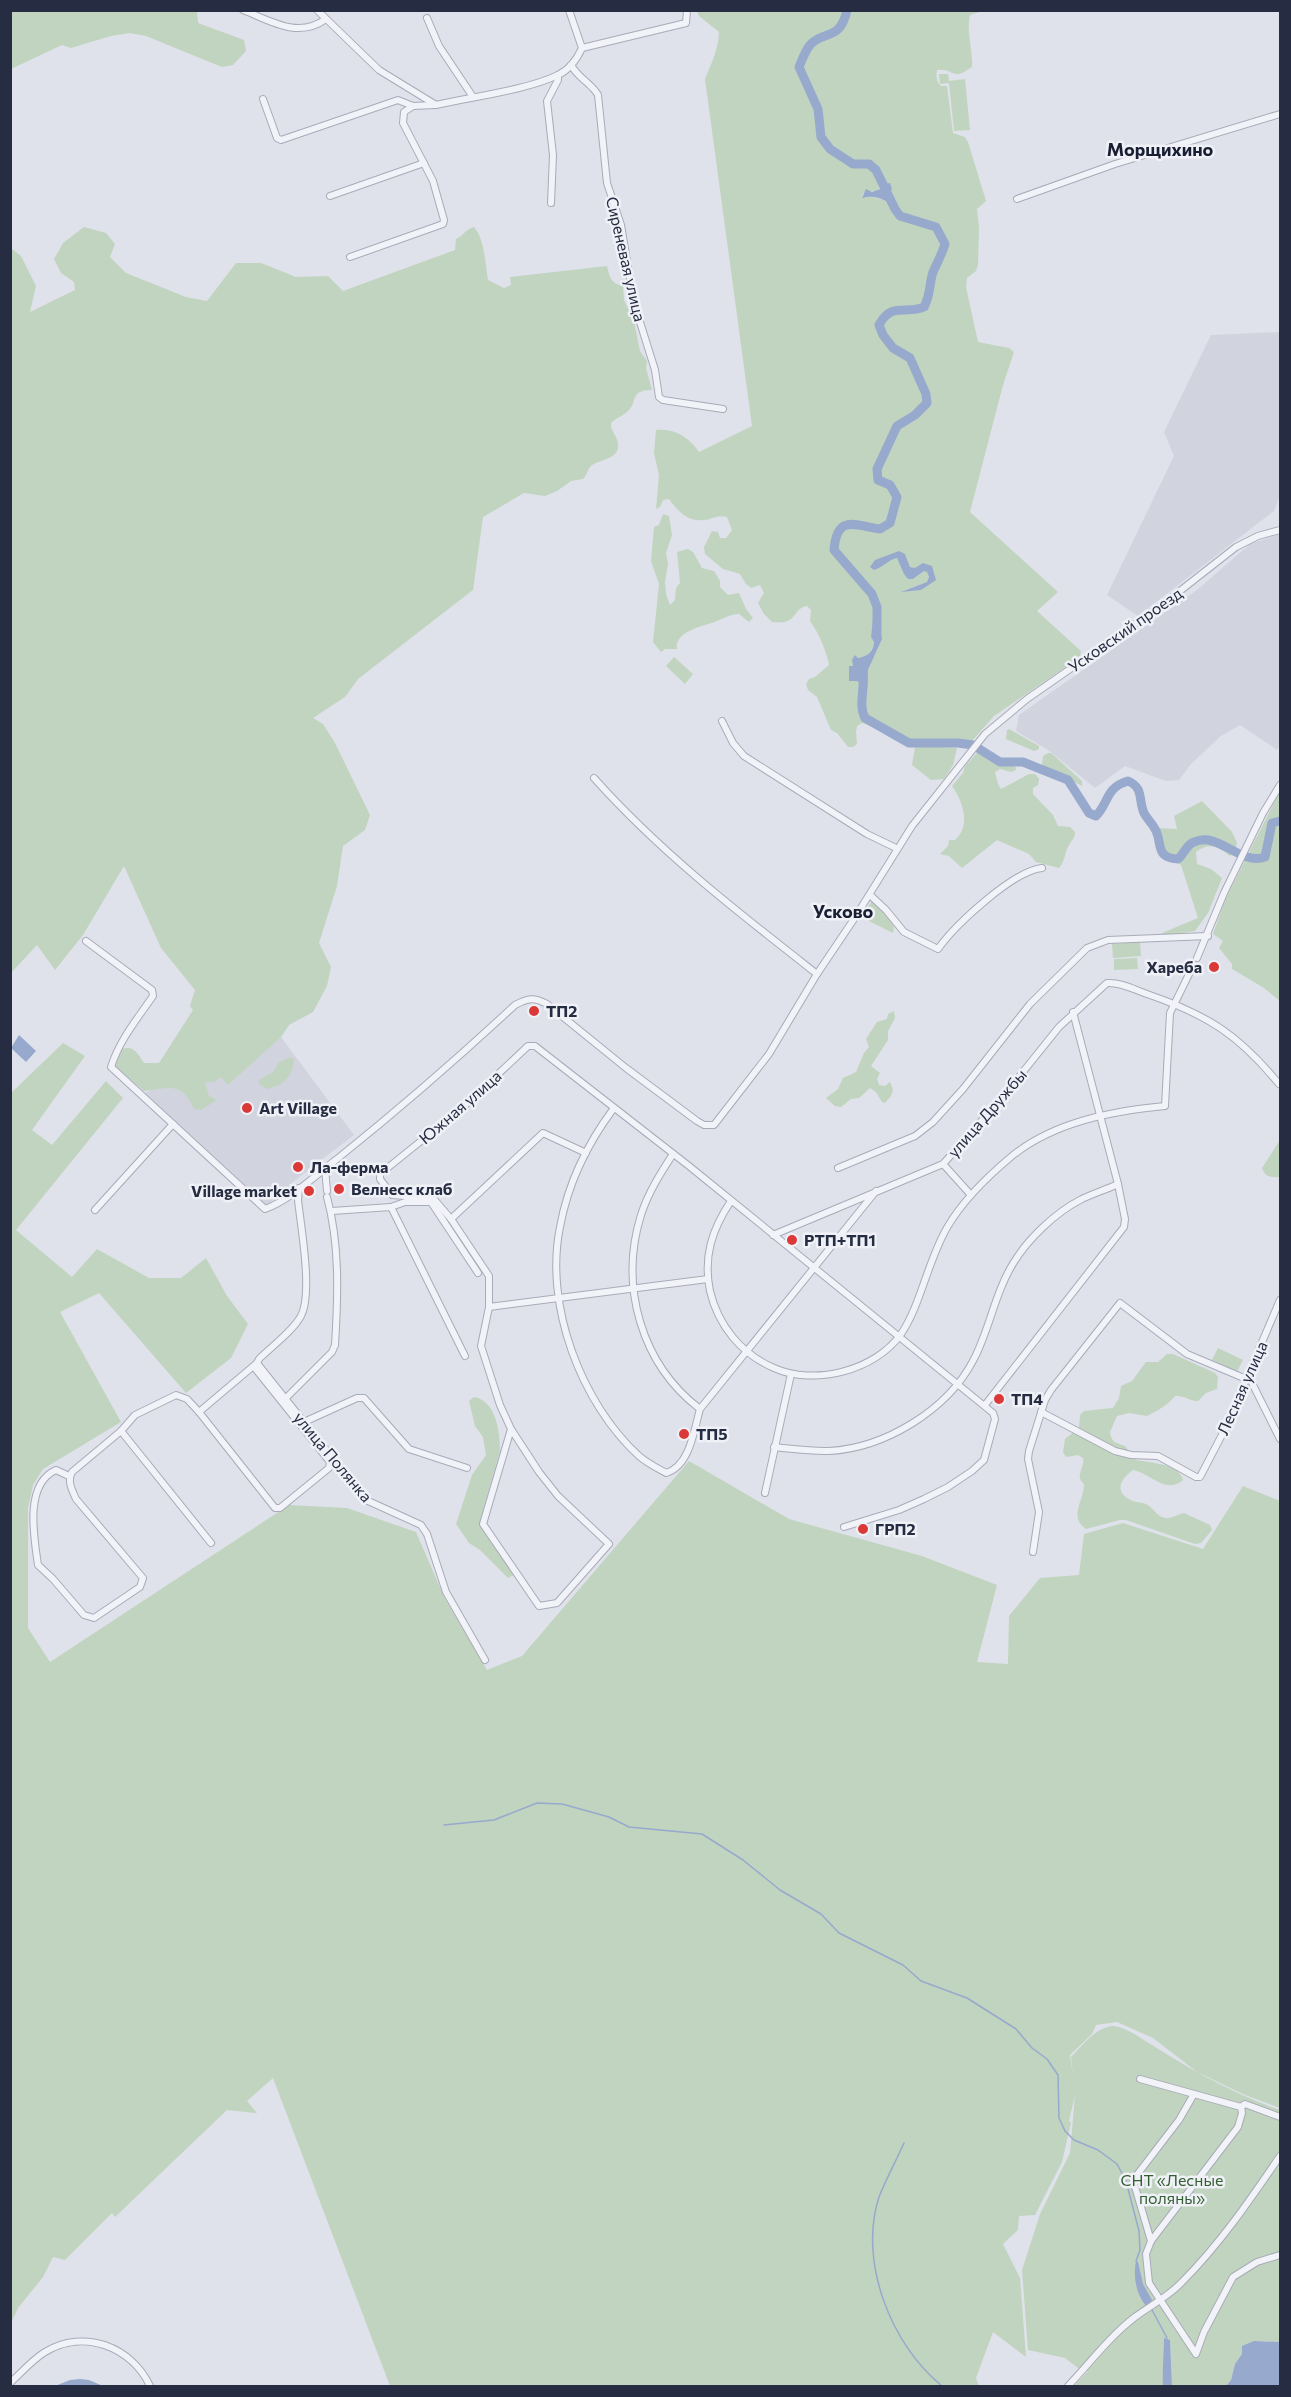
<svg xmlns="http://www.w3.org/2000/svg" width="1291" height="2397" font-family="Commissioner,sans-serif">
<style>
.built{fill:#d1d4df}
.green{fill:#c1d4bf;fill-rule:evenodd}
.water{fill:#97a9cd}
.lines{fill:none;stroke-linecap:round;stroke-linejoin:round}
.stream{stroke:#97a9cd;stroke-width:1.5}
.river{stroke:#97a9cd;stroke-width:9}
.street-casing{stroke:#a8abb8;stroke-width:8}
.street{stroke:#f2f3f8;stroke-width:6}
.poi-dot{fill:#da3938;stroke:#eff1f7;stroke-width:2}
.labels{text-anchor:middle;stroke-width:5;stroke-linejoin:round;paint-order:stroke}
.street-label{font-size:16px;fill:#262c42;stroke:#eff1f7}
.poi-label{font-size:16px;font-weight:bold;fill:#262c42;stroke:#eff1f7;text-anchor:start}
.park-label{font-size:16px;fill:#345f32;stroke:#eff1f7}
.neighbourhood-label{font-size:18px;font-weight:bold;fill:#191e33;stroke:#eff1f7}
</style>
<rect width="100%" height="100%" fill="#dfe2ea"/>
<g class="built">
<path d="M1280 332V495L1274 511 1138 616 1107 595 1174 456 1164 432 1211 335Z"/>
<path d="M1280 534V745L1277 750 1240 725 1221 736 1191 764 1179 780 1166 781 1125 766 1095 788 1048 750 1016 731 1019 715 1197 590 1250 544Z"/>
<path d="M243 1034 281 1037 354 1135 289 1185 291 1189 266 1205 144 1094Z"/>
</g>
<g class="green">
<path d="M10 11H197L198 23 244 40 246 51 233 65 222 67 146 36 130 33 111 36 71 48 62 45 11 69Z"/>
<path d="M697 11H983L970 15C966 33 973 49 972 67 951 82 955 68 937 70 936 77 936 81 941 86H947L953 133 965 137 968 142 986 201 977 209 979 227 978 265 976 271 967 278 966 287 978 342 1009 348 1014 352 1003 385 970 512 1058 592 1037 611 1081 651 1080 657 994 716 972 741H915L897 734 878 724 873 727 862 723 857 726 856 732 857 744 853 747H848L837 733 831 730 817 697 808 690 806 684 809 679 815 677 829 665C826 649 818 632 810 621L811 610 807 606C796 608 797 616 788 621 783 623 777 622 772 622L764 614 758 603 764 593 760 585 751 588 746 584 740 574 723 569 705 554 704 547 712 531 718 532 720 538H726L732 530 727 517C714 515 714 519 704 520 687 522 678 511 669 499L663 500 660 507 656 509 659 475 654 453 656 430C674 428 689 437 699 452L752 426 705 79C711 65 719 47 719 32L699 16ZM890 183V193L896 209C885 200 878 196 862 197L864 192C872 192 880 191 884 184ZM905 554 910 567 935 573 921 590 904 591 927 582 929 577 927 571H924L913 579 897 558 888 560ZM880 616 882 639 868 670 866 687 850 676V666H853L855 655 858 658C868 656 872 652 874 642L871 637 874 622Z"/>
<path d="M939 74H948L949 81 965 79 970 130 954 131 949 83 940 84Z"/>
<path d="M84 227 106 233 115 244 110 257 126 273 186 297 207 301 236 263H261L296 277 328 276 343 291 455 250 456 239C464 235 466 229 474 227 485 240 485 263 488 280L504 288 511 285 510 277 607 266C610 277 610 283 623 286L624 300 634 322 640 351 647 361 646 368 652 390C629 390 638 402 628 411 623 416 616 418 611 423 610 431 618 436 618 445 619 460 598 459 590 467 587 471 586 476 583 479L571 481 557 491 545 496 524 493 483 517 473 590 358 679 345 697 313 718 323 724 335 743 370 815 365 830 343 846 337 886 319 943 331 967 327 986 313 1012 289 1025 281 1037 228 1085 221 1077 214 1082H205L209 1096 217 1100 201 1110 194 1109C181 1081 170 1088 144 1091L115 1066 122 1049C134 1045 138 1054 144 1063H159L193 1010 190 1006 195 990 161 948 124 866 83 935 55 970 37 945 11 973V248L21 256 36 286 30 312 75 290 74 282 61 273 54 259 63 243Z"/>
<path d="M663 514 669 516 672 535 666 553 668 564 665 582 666 594 670 605 675 600 676 588 680 583 677 552 688 549 693 552 702 568 714 571 720 581V587L728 595 739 593 746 609 753 618 749 622 739 614C730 614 725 618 717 621 704 626 674 631 677 649H665L661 652 653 642 659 584 651 561 654 527 659 525Z"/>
<path d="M674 657 693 674 685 684 666 666Z"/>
<path d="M1009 729 1039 746V749L1034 751 1006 739 1007 730Z"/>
<path d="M921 746 957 748 953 765 944 779 931 780 912 765 915 747Z"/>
<path d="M977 753H983L986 759 1015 764 1016 770 1011 772 1000 769 995 772 998 784 1001 789 1029 774H1035L1039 779 1038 785 1033 788V794L1053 815 1058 826 1070 827 1075 832C1075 839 1072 839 1069 845 1064 853 1066 860 1059 868L1036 862 1029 854 997 840 962 868 949 856 940 854 948 846 949 840H955C972 825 962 800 952 786L963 773 965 766Z"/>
<path d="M1048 753H1051L1082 781V786L1042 765 1043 756Z"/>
<path d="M1280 791V1001L1264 988 1232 969V964L1219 948 1223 941 1213 934 1225 900Z"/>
<path d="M1202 801 1232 832 1237 843 1235 852 1230 856C1219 846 1208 842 1196 852L1197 864 1211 869 1222 878 1208 913 1195 931 1161 936 1162 933 1198 918 1181 865 1163 850 1157 828 1177 829 1174 816Z"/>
<path d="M872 901 887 915 894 927 893 933 861 917Z"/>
<path d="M1140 942 1141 956 1113 958 1112 944Z"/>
<path d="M1137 958 1138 969 1114 970V959Z"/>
<path d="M894 1011 895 1018 888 1031V1040L871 1066 880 1073 877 1079 879 1085 885 1086 890 1082 893 1090 891 1096 885 1103 882 1102 876 1092 870 1088 859 1098 851 1099 841 1107 835 1106 826 1098 838 1089 843 1078 856 1072 864 1053 869 1047 866 1039 877 1022 887 1019 888 1014Z"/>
<path d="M63 1043 85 1056 32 1130 52 1145 106 1081 123 1098 16 1230 72 1277 97 1249 149 1278H181L206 1258 227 1296 248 1324 231 1358 186 1393 99 1293 60 1312 121 1422 43 1469 33 1485 28 1508V1628L50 1662 289 1505 347 1508 416 1532 445 1599 487 1670 522 1656 689 1461 789 1519 922 1556 997 1585 977 1662 1008 1664 1009 1616 1040 1578 1079 1575 1084 1534 1123 1523 1203 1549 1243 1486 1280 1501V2108L1245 2095 1197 2072 1153 2038 1117 2022 1096 2025 1092 2034 1070 2055 1073 2076 1071 2057C1082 2046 1094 2029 1111 2026 1121 2025 1136 2035 1144 2040 1188 2068 1231 2093 1280 2110V2342L1254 2341 1235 2364 1231 2380 1226 2386H1172L1170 2340 1165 2339 1163 2386H1074L1088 2371 1078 2368 1065 2358 1028 2350 1022 2270 1040 2214 1070 2153 1075 2095 1069 2121 1071 2123 1062 2162 1035 2215 1019 2216 1018 2230 1003 2244 1020 2278 1026 2357 993 2332 976 2378 979 2386H390L273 2078 247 2101 257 2113 227 2110 115 2217 112 2213 65 2260 53 2257 43 2277 18 2308 11 2323 10 1094Z"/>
<path d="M290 1057 294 1059C293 1076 283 1086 267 1089L259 1084V1080L273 1072 279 1062Z"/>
<path d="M1280 1140V1177C1272 1178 1265 1177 1262 1168Z"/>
<path d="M1218 1348 1243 1360 1237 1372 1212 1360Z"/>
<path d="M1167 1354H1173L1215 1373 1218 1377 1217 1389 1206 1393 1198 1401C1189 1401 1184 1395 1175 1396 1167 1406 1158 1410 1147 1416L1129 1413 1117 1416 1110 1432 1111 1437 1114 1442 1125 1446 1136 1460C1150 1463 1179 1463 1183 1480 1166 1495 1150 1473 1133 1470 1120 1479 1113 1493 1133 1501 1137 1503 1142 1502 1146 1504 1153 1507 1157 1517 1165 1518 1171 1519 1178 1514 1184 1513L1210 1525 1212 1530 1201 1543 1195 1544 1126 1520H1120L1086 1529C1068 1517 1084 1501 1084 1484 1074 1475 1085 1469 1083 1458L1078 1455 1066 1457 1063 1452 1065 1439 1079 1428 1080 1415 1084 1411 1113 1408 1119 1398 1121 1386 1132 1381 1146 1362H1158Z"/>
<path d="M474 1397C497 1401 500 1434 500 1451L480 1520 481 1526 514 1575 508 1578 480 1550 469 1543 456 1524 472 1475 486 1455 483 1437 475 1426 469 1401Z"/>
</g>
<g class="water">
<path d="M890 183 892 189 890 193 896 209C886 200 876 194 862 198L866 189 872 192 880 189 884 184Z"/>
<path d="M899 551 905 554 910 567 915 568 923 563 932 566 936 580 921 590 901 592 927 582 929 577 927 572 924 571 913 579H908L904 574 897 558C888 560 883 567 874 570L870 567 875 560Z"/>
<path d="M880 615 882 639 868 670 867 688 857 681H849V666H853L852 660 855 655 858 658C868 656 873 652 874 642L871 637 873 620Z"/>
<path d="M19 1035 36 1051 26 1062 11 1048Z"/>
<path d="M1136 2261 1138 2262 1143 2284 1152 2300 1151 2303 1146 2306C1136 2294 1133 2277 1136 2261Z"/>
<path d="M1164 2338 1170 2340 1172 2386H1163C1162 2373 1164 2353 1164 2338Z"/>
<path d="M1254 2341 1280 2342V2386H1226L1231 2380 1235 2364 1242 2354V2346Z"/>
<path d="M80 2379 89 2380 103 2386H55L70 2380Z"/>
</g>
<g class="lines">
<g class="stream">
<path d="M444 1825 494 1820 537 1803 562 1804 609 1817 629 1827 702 1834 743 1860 780 1890 821 1914 839 1933 903 1965 921 1981 967 1998 1016 2029 1032 2048 1047 2059 1058 2075 1059 2118 1065 2131 1074 2140 1098 2150 1117 2164 1126 2181 1139 2231 1140 2250 1136 2261"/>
<path d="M904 2143C896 2161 886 2179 879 2197 858 2261 891 2345 942 2386"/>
<path d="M1152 2310 1167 2338"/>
</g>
<g class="river">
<path d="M847 10C840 42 823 30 810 45 805 51 802 60 799 67L818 109 821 137 830 149 853 164H869L876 170 895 209 900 216 936 227 945 244C942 254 937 263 933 272 929 284 931 294 924 307 906 315 892 301 879 325L883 335 893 348 910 358 926 394 927 403 915 415 897 426 877 469 878 480 890 485 897 497 890 523 880 529C856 526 837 513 834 550L872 594 877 607V630"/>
<path d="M863 675C865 689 858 705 865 718L909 743H958L973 745 1000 762H1023L1068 780 1089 813 1096 816C1110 801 1105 788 1128 781 1144 788 1138 799 1144 813 1147 819 1152 823 1155 829 1163 842 1154 858 1178 859 1184 854 1186 845 1194 842 1219 831 1240 866 1265 857L1272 823 1280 821"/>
</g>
<g class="street-casing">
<g id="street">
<path d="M243 10C271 21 298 39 326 19"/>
<path d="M317 10 379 70 436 105C471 97 527 90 558 75 569 70 577 59 582 48L569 10"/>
<path d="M427 18 439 46 473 97"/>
<path d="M582 48 686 23 687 10"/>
<path d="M571 65C578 78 592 84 598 95L607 183 621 225 634 303 655 370 659 397 663 400 723 409"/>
<path d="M263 99 277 138 281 140 398 100 413 106 435 105"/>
<path d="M330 196 424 163"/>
<path d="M1017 199 1115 164 1280 114"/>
<path d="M551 203 553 155 547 101 558 80V75"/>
<path d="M350 257 443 224 444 220 433 181 403 123 404 112 413 106"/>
<path d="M722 721 733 743 744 756 867 834 896 848"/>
<path d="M594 778C660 852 739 913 817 974"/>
<path d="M870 895 886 910 904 932 938 949C955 925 1013 871 1042 868"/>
<path d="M86 941 152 990 153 996C137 1019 119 1041 111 1067L265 1209C289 1201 317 1174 337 1159 398 1110 457 1059 515 1005 528 998 534 997 547 1004L626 1068 697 1121 704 1125H714L769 1054 817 974 854 919 912 826 985 734 1027 699 1162 605 1236 547 1258 536 1280 530"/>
<path d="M1197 958 1224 893 1263 813 1280 785"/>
<path d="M614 1108C587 1144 568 1183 560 1227 544 1305 581 1403 639 1456 647 1463 657 1468 666 1473 690 1466 694 1430 700 1409L876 1191"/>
<path d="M673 1154C660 1174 648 1193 641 1215 619 1286 641 1364 700 1409"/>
<path d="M943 1164 971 1195"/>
<path d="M325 1168 327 1191"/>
<path d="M838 1168 915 1136 933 1122 963 1089 1030 1004 1087 948 1108 940 1208 936"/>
<path d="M731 1201C712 1229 703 1257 710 1291 718 1325 741 1354 774 1368 814 1386 875 1371 901 1334 921 1305 928 1259 948 1226 964 1199 988 1176 1012 1156 1054 1122 1112 1111 1165 1106L1170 1013 1193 966"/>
<path d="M391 1207 405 1202H431L478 1273"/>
<path d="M95 1210 173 1124"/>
<path d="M332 1211 391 1207 465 1356"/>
<path d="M451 1219 433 1198 392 1195 380 1179V1174L462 1108 528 1046H535L689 1166 993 1413 995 1419 984 1460 972 1471 948 1487 924 1499 899 1510 844 1527"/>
<path d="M773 1235 943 1164 1002 1098 1059 1027 1107 983C1121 982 1135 990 1147 994 1208 1015 1239 1035 1279 1084"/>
<path d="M489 1307 708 1279"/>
<path d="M257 1363 366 1500 421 1525 427 1534 446 1592 485 1660"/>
<path d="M285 1399 332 1352 335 1345C338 1296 340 1245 327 1197"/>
<path d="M985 1405 1124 1227 1125 1219 1118 1184 1073 1012"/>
<path d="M199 1412 275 1508H280L329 1468 330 1462 254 1367"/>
<path d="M1041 1412 1115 1451 1131 1455 1158 1456 1196 1477H1200L1225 1429 1280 1300"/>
<path d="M304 1422 357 1398H364L409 1449 467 1468"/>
<path d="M511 1429 483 1524 539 1606 557 1603 609 1544 558 1496 539 1472 511 1429 500 1405 481 1346 489 1307V1276L451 1219 543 1133 586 1153"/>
<path d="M121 1431 211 1543"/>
<path d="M774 1447C792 1449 811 1451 829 1451 885 1448 948 1410 974 1359 990 1328 995 1292 1014 1262 1028 1239 1055 1213 1080 1200 1092 1194 1105 1190 1118 1184"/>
<path d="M69 1476 56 1470C24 1484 34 1537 38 1565L53 1579 84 1615 94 1618 140 1587 143 1578 76 1499C72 1490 67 1481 72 1472L121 1431 135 1415 176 1395 187 1399 199 1412 257 1363 259 1359C272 1346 292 1332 301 1316 313 1293 301 1228 298 1200L299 1188"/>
<path d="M765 1493 791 1374"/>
<path d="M1033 1552 1039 1512 1028 1459 1029 1451 1045 1400 1051 1390 1120 1303 1187 1354 1251 1381 1280 1439"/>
<path d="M1140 2079 1241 2107 1242 2113 1238 2127 1151 2241 1146 2254 1149 2283 1196 2354 1204 2332 1233 2277 1257 2262 1280 2255"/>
<path d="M1241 2107 1245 2104 1280 2117"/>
<path d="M1151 2241 1133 2180 1179 2120 1194 2094"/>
<path d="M10 2383C21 2373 32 2360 45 2352 84 2328 132 2347 150 2386"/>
<path d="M1068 2386C1090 2363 1109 2337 1135 2317 1151 2305 1168 2297 1182 2282 1220 2244 1250 2200 1280 2156"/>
</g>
</g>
<use href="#street" class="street"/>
</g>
<g class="poi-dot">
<circle cx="1214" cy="967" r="6"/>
<circle cx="534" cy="1011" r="6"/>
<circle cx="247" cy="1108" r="6"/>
<circle cx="298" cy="1167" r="6"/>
<circle cx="339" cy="1189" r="6"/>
<circle cx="309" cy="1191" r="6"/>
<circle cx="792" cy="1240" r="6"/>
<circle cx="999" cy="1399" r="6"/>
<circle cx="684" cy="1434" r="6"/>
<circle cx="863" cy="1529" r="6"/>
</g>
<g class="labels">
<g class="street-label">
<text transform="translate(626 259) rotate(77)" y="6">Сиреневая улица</text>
<text transform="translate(1125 630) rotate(-35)" y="6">Усковский проезд</text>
<text transform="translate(460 1107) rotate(-41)" y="6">Южная улица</text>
<text transform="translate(987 1113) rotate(-49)" y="6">улица Дружбы</text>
<text transform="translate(1242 1388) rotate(-66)" y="6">Лесная улица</text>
<text transform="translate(333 1457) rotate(50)" y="6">улица Полянка</text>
</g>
<g class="poi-label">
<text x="1202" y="973" text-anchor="end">Хареба</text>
<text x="546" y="1017">ТП2</text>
<text x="259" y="1114">Art Village</text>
<text x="310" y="1173">Ла-ферма</text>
<text x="351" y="1195">Велнесс клаб</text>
<text x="297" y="1197" text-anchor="end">Village market</text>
<text x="804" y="1246">РТП+ТП1</text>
<text x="1011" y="1405">ТП4</text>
<text x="696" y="1440">ТП5</text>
<text x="875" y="1535">ГРП2</text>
</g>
<g class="park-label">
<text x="1172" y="2186">СНТ «Лесные<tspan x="1172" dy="18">поляны»</tspan></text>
</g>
<g class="neighbourhood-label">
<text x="1160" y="156">Морщихино</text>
<text x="843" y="918">Усково</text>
</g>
</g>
<rect width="1291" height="2397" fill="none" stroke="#262c42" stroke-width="24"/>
</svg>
